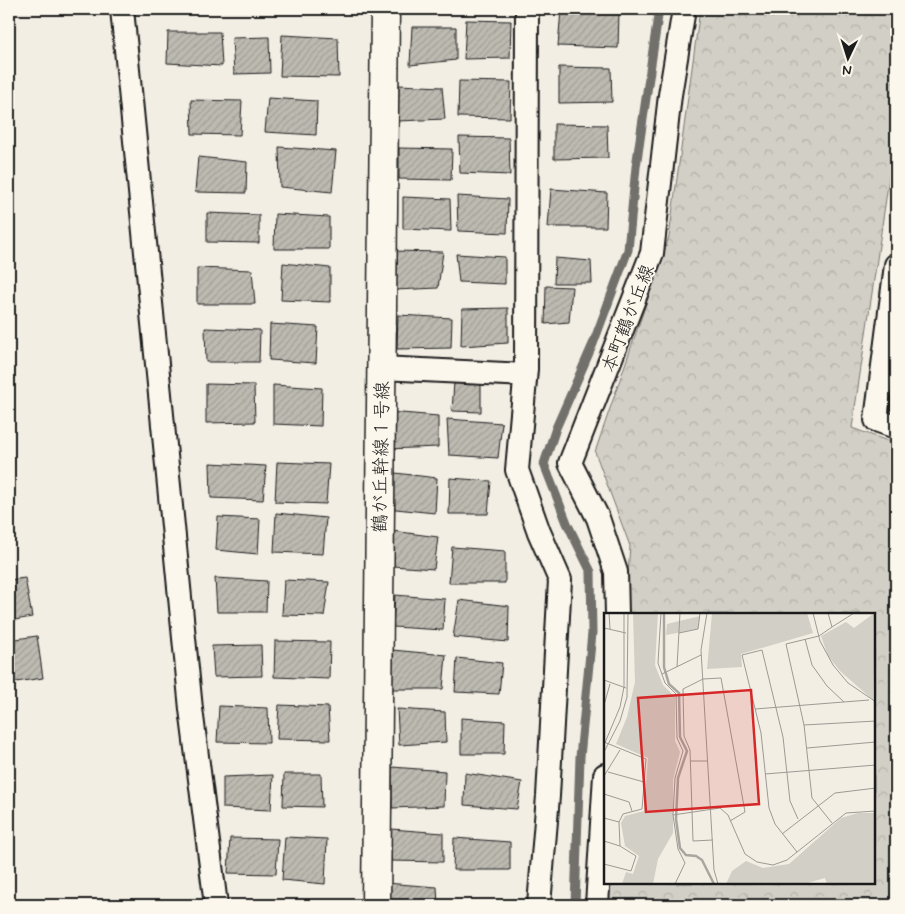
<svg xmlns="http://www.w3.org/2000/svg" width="905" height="914" font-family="Mynerve,'Klee One',sans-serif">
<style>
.forest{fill:url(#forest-crowns);stroke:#777671}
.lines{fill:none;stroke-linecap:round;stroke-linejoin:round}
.stream{stroke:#716f6b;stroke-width:9}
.building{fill:url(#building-hatch);stroke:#1c1c1c}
.street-casing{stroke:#1c1c1c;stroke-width:26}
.secondary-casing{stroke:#1c1c1c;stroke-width:31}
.street{stroke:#fbf7ec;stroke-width:22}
.secondary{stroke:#fbf7ec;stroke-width:28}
.labels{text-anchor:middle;stroke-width:4;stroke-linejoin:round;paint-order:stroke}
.street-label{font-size:19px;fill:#1c1c1c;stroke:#fbf7ec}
.inset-river{fill:none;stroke:#a9a6a0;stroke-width:2.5}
.inset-road{fill:none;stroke:#9c9a94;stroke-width:1}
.view{fill:#d62828;fill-opacity:0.15;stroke:#d62828;stroke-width:2.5}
.inset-edge{fill:none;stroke:#1c1c1c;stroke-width:2.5}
</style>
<defs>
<pattern id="forest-crowns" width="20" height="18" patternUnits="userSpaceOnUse" patternTransform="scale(1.25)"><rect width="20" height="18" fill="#d2cfc6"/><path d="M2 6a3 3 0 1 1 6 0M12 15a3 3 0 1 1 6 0" fill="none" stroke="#b4b1aa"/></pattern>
<pattern id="building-hatch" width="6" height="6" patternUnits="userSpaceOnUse" patternTransform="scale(1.25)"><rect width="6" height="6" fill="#bdbab1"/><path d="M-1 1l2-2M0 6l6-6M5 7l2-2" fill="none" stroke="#a29f98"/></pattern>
</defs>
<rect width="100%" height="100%" fill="#f2eee4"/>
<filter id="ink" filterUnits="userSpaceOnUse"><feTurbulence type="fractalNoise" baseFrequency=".02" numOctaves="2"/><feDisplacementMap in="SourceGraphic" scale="10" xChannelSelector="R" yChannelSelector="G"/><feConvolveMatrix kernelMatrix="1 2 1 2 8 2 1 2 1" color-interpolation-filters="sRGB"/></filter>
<g filter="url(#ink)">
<path class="forest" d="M700 9H896V131L852 428 896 444V905H611L605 897 606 883H874V614H625L630 546 595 452 669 237Z"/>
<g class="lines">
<path class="stream" d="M575 905 580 757 592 633 591 572 567 523 544 464 556 428 593 344 628 250 636 167 659 9"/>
</g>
<g class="building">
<path d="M561 10 619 12 618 48 558 46Z"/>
<path d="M466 20 511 21 510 58 464 59Z"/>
<path d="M412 27H456V60L410 65Z"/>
<path d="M168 32H220L222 66 167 63Z"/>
<path d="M282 35 338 38 339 77 280 76Z"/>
<path d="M269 37 270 73 234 74 232 38Z"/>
<path d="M559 67 611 68 612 102 559 103Z"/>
<path d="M459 81 511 82 510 118 458 117Z"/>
<path d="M399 85 442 87 445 119 398 121Z"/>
<path d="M268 98 317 101 316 135 265 132Z"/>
<path d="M191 100 242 101 240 135 192 134Z"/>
<path d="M554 124 607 125 608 158 554 159Z"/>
<path d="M459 137 509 138 510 175 460 173Z"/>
<path d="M279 147 336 151 332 192 280 187Z"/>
<path d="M399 148 452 149 451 180 399 179Z"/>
<path d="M198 157 247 162 246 193 195 192Z"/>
<path d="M551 189 607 193 606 227H548Z"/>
<path d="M457 196 508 199 507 233 458 231Z"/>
<path d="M403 197 450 199 451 231 403 229Z"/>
<path d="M207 213 259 215V243L207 242Z"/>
<path d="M275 214 329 217V249H274Z"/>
<path d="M393 251 443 252 438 288 395 290Z"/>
<path d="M456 254 505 257V284L459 282Z"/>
<path d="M555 258 591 261 592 283H554Z"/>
<path d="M283 263 330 268V302L281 300Z"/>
<path d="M197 268 252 270 255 304H197Z"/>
<path d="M9 277H13L12 321H9Z"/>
<path d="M546 286 572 287 569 322 545 324Z"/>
<path d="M508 308V343L461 346 462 309Z"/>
<path d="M398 315 452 318 451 348 397 349Z"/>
<path d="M270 324 318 327 316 363 269 360Z"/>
<path d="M205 328 260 330 259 362H206Z"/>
<path d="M454 382H481V412L452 411Z"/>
<path d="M206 384 254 385 255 422 206 423Z"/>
<path d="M273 385 322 388 321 426 273 424Z"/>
<path d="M389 412 438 416V447L387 449Z"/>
<path d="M447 419 502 423 498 458 449 455Z"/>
<path d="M277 462 329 464 326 504 275 502Z"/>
<path d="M210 463 266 466 263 500 211 498Z"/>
<path d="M387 472 437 478 435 513 386 508Z"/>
<path d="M450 478 491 481 488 514H449Z"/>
<path d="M276 513 326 518 323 554 274 552Z"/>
<path d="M218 517 260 519 258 554 216 550Z"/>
<path d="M393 531 438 537 434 569 392 566Z"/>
<path d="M452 547 505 551V583H449Z"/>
<path d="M25 578 32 617 9 621V580Z"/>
<path d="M215 578 267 581 266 612H217Z"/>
<path d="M284 580 329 582 324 616 282 615Z"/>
<path d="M395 595 445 599 443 630 393 627Z"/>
<path d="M459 600 509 606 508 642 453 637Z"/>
<path d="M37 636 43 678 9 683V640Z"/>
<path d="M275 641 330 642 329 679 274 677Z"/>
<path d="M261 645 262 676 214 677 212 646Z"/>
<path d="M392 650 446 655 443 689H392Z"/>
<path d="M457 658 502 663 499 694 455 692Z"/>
<path d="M279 705 328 707 330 740 277 739Z"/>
<path d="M219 706 268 708 269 743 217 742Z"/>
<path d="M397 709 445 712 446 742 399 745Z"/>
<path d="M461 718 505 721 504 754H461Z"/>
<path d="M392 767 445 771 444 806 392 808Z"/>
<path d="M465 773 522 782 517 809 464 805Z"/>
<path d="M284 774H321L322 807 283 806Z"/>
<path d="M273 775 271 810 223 808V777Z"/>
<path d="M391 829 443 833V862L391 861Z"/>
<path d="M285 837 327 839 325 884 282 880Z"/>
<path d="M230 838 278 839 276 874 228 873Z"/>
<path d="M454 838 510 842V870H453Z"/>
<path d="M385 883 437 887 438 905H385Z"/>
</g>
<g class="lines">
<g class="street-casing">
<g id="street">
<path d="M122 9 191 709 216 905"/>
<path d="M527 9 526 369 517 470 539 532 560 580 548 796 539 905"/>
<path d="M896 265 876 420 896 427"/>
<path d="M381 368 525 375"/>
<path d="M617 614 616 572 598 518 570 463 652 253 670 95 684 9"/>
<path d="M597 905 605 775"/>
</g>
</g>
<g class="secondary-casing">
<path id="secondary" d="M376 905 385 9"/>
</g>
<use href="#street" class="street"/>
<use href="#secondary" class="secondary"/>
</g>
</g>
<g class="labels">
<g class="street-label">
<text transform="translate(627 318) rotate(-69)" y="7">本町鶴が丘線</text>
<text transform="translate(380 457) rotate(-89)" y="7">鶴が丘幹線１号線</text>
</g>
</g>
<g transform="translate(604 613)">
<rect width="271" height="271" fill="#f2eee4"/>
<path d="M29 0H54L51 52 59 72 71 84V128L76 139 69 167V220L54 246 49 271H18L22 259 29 261 35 243 21 233 17 210 21 203 40 198 44 145 12 131 23 104 31 69ZM108 0H203L209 20 137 41 138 54 103 56ZM269 1 271 3 269 87 236 58 224 43 217 23 242 9 250 15ZM96 3 94 16 62 22 63 11ZM254 200H271V271H223L221 265 200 271H122L128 258 142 248 159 255 185 251 237 205Z" fill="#d2cfc6"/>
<path class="inset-river" d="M60 0V54L65 71 75 80 76 124 83 138 74 165 72 206 76 235 82 242 92 243 98 247 110 271"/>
<path class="inset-road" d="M5 0 6 16M57 0 54 50 61 70 72 81 73 125 79 138 71 165 69 202 74 236 81 250 71 271M103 0 97 37 110 257 114 271M209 0 216 28 229 52 244 70 272 89M224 0 228 14 250 0M228 14 215 23 182 31 200 112 272 108M0 15 22 20M75 20 94 16 96 0M201 26 208 52 223 73 240 89M73 54 76 0M58 61 97 42M0 67 22 75M0 92 6 71M151 96 265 87M200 112 208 185 228 210M0 129 42 146 38 196 19 201 15 209 16 233M0 132 16 94 20 74V0M203 135 272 129M0 139 16 108 23 84 24 0M86 148H104M4 159 40 169M161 161 272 152M0 163 16 137M0 181 25 189 28 198M69 202 116 195 124 202 141 241 153 249 169 252 183 247 242 200 272 198M0 205 15 209M178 221 231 180 272 175M109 227 89 228 86 137 80 123 79 76 99 66 117 65 124 104 141 199 126 208M0 228 16 233 32 243 27 258 0 251M193 239 171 211 165 195 157 120 138 42 158 37 179 124 186 188 194 206"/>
<path class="view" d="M147 77 155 191 42 199 34 85Z"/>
<rect width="271" height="271" class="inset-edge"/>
</g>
<rect width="905" height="914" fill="none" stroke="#fbf7ec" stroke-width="30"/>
<rect x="15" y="15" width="875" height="884" fill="none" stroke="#1c1c1c" stroke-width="2" filter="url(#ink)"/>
<g transform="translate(848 58) rotate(184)" stroke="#fbf7ec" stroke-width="4" paint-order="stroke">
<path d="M0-4L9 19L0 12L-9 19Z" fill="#1c1c1c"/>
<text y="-8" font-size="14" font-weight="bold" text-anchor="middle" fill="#1c1c1c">N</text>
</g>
</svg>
